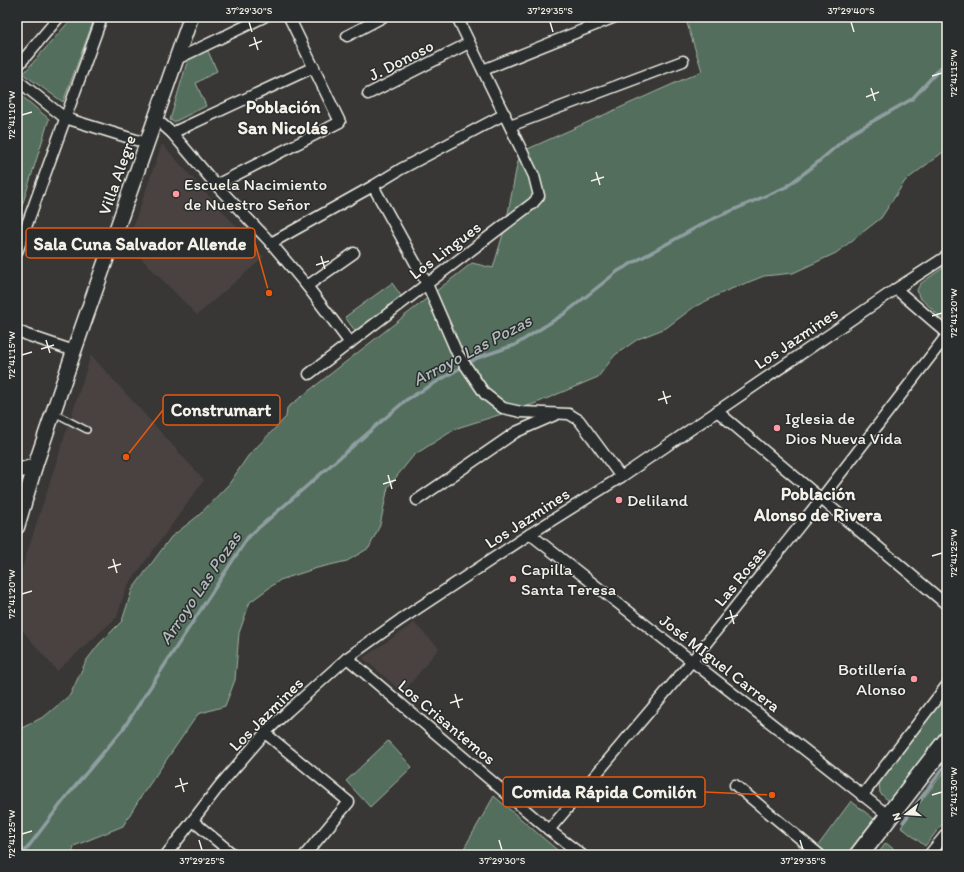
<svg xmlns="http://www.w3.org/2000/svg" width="964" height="872" font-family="Itim,sans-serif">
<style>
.built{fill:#484340}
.green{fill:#536e5d;stroke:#a4b0a2}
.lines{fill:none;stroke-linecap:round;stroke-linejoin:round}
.stream{stroke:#8f9ea1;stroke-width:3.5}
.lane-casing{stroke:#f4f1e8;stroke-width:8}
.street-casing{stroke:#f4f1e8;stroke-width:13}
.secondary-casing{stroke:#f4f1e8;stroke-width:17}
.highway-casing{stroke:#f4f1e8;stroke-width:21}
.lane{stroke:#2a2d2e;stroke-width:5}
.street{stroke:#2a2d2e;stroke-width:10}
.secondary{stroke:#2a2d2e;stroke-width:14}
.highway{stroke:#2a2d2e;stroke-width:18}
.ticks{fill:none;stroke:#f4f1e8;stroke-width:1.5}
.poi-dot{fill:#ff9aa2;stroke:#2a2d2e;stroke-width:1.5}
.labels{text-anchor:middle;stroke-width:3;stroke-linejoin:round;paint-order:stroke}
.street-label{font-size:17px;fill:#f4f1e8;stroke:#2a2d2e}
.poi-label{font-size:17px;fill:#f4f1e8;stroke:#2a2d2e;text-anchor:start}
.neighbourhood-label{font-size:18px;font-weight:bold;fill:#f4f1e8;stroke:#2a2d2e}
.water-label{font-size:18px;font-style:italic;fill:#b1bab8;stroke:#2a2d2e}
.leader{fill:none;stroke:#e8590c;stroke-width:1.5}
.callout-dot{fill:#e8590c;stroke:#2a2d2e;stroke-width:1.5}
.callout{fill:#2a2d2e;stroke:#e8590c;stroke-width:1.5}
.callout-label{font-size:18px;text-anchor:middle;font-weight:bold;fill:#f4f1e8}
.neatline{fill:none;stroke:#f4f1e8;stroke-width:1.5}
.ticks-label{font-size:10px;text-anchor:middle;fill:#f4f1e8}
</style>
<rect width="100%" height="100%" fill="#383736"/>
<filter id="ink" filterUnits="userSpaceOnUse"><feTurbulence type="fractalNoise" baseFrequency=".025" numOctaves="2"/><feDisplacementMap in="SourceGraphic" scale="8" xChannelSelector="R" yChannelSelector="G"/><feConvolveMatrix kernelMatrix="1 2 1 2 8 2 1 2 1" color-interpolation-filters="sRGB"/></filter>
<g filter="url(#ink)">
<g class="built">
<path d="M162 144 264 257 197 315 127 244Z"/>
<path d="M91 355 204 480 126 588 117 617 57 671 17 624V584Z"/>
<path d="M414 623 439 648 403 693 363 658Z"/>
</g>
<g class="green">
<path d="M73 17H95L63 102 23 74Z"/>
<path d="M685 17H947V149L905 181 881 218 836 253 793 273 764 276 726 291 694 307 666 328 638 339 615 355 598 377 534 404 457 428 414 455 388 487 380 525 369 548 347 561 317 568 280 580 250 602 239 633 235 680 225 706 198 714 138 801 123 826 74 846 72 855H17V729L22 728 45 716 70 695 86 661 99 644 122 621 132 590 171 537 198 516 229 484 248 456 286 417 287 408 472 263 493 268 506 224 517 165 521 152 702 71Z"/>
<path d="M207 49 217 71 196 83 206 106 174 122 170 120 188 59Z"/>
<path d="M17 92 49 119 17 222Z"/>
<path d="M947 265V323L919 297 917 290 920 284Z"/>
<path d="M392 283 402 297 355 331 345 317Z"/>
<path d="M947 694V728L890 802 880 793 879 782 881 776Z"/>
<path d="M388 741 412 767 370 807 346 781Z"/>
<path d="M947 768V818L925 846 901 827Z"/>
<path d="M494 796 563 855H464L462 852Z"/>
<path d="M851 801 874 819 846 855H828L817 847Z"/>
<path d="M886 843 901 855H877Z"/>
</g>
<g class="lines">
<g class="stream">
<path d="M903 822 947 763"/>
<path d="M22 855 67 796 123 729 248 537 406 400 477 358 515 345 564 314 618 271 706 222 786 187 811 168 852 133 912 99 947 61"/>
</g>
<g class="lane-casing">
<path id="lane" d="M54 413 87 430"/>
</g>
<g class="street-casing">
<g id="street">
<path d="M347 36 383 17"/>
<path d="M177 59 264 17"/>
<path d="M17 67 59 17"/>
<path d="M483 70 615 17"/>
<path d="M17 80 65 118 146 143"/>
<path d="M368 94 469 43"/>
<path d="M156 119 172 133 216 185 271 243 307 286 350 343"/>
<path d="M510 126 683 61"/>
<path d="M172 133 314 67"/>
<path d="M216 185 340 122 289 17"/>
<path d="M373 186 427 284 457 353 485 394 503 408 521 412 569 414 579 420 621 477"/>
<path d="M271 243 373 186 401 169 505 114"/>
<path d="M17 252 102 17"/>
<path d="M307 286 354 253"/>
<path d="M896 289 947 333"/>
<path d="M17 330 27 335 74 351"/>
<path d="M309 374 533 203 539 196 534 176 457 17"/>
<path d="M717 411 947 605"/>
<path d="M417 500 516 432 555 415"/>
<path d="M530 534 889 816"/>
<path d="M347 658 549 830 582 855"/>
<path d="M265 733 349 802 305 855"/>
<path d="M735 785 820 855"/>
<path d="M862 796 947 685"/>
<path d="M193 821 234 855"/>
<path d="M549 830 692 661 821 499 947 335"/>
<path d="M166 855 220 785 265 733 288 711 347 658 400 620 530 534 621 477 896 289 947 256"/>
<path d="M929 855 947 833"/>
</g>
</g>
<g class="secondary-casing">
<g id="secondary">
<path d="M17 471 35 466"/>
<path d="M17 527 35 466 74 351 191 17"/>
</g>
</g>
<g class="highway-casing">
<path id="highway" d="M859 855 947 741"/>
</g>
<use href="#lane" class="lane"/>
<use href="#street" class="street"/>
<use href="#secondary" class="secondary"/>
<use href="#highway" class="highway"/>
</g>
</g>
<path class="ticks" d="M249 22 252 32M550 22 553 32M851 22 854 32M254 37 258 50M249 46 262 41M932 76 942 73M871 88 875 101M866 97 879 92M22 115 32 112M596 172 600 185M591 181 604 177M321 256 325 269M316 265 329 261M932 316 942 313M46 340 50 353M41 349 54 345M22 355 32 352M663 391 667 404M658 400 671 396M388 475 392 489M383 484 396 480M932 556 942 553M113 559 117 573M108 568 121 564M22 594 32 591M730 610 734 624M725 619 738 615M455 694 459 708M450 703 463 699M180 778 184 792M175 787 188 783M932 795 942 792M22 834 32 831M199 840 202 850M499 840 502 850M800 840 803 850"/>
<g class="poi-dot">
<circle cx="176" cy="194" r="4"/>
<circle cx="777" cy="428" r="4"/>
<circle cx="619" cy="500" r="4"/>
<circle cx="513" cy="579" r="4"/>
<circle cx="914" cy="679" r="4"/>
</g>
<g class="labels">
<g class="street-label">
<text transform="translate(401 60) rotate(-27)" y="6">J. Donoso</text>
<text transform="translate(117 175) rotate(-71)" y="6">Villa Alegre</text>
<text transform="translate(445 250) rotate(-37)" y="6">Los Lingues</text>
<text transform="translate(796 338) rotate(-34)" y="6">Los Jazmines</text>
<text transform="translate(527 518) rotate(-33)" y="6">Los Jazmines</text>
<text transform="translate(740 576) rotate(-51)" y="6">Las Rosas</text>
<text transform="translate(720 663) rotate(38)" y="6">José MIguel Carrera</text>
<text transform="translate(266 714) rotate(-45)" y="6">Los Jazmines</text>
<text transform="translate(447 722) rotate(40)" y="6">Los Crisantemos</text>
</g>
<g class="poi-label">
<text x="184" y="190">Escuela Nacimiento<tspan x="184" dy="20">de Nuestro Señor</tspan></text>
<text x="785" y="424">Iglesia de<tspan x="785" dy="20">Dios Nueva Vida</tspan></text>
<text x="627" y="506">Deliland</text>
<text x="521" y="575">Capilla<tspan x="521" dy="20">Santa Teresa</tspan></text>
<text x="906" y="675" text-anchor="end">Botillería<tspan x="906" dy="20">Alonso</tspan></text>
</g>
<g class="neighbourhood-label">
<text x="283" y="113">Población<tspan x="283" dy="21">San Nicolás</tspan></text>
<text x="818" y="500">Población<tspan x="818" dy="21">Alonso de Rivera</tspan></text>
</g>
<g class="water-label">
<text transform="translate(472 350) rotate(-28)" y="6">Arroyo Las Pozas</text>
<text transform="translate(200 588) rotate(-56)" y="6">Arroyo Las Pozas</text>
</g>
</g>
<path class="leader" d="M269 293L255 243M126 457L163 410M772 795L705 792"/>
<g class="callout-dot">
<circle cx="269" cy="293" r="4"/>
<circle cx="126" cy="457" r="4"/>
<circle cx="772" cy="795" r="4"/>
</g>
<g class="callout">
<rect x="26" y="228" width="229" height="30" rx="4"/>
<rect x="163" y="395" width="117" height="30" rx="4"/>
<rect x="503" y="777" width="202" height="30" rx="4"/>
</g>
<g class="callout-label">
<text x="140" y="250">Sala Cuna Salvador Allende</text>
<text x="221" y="416">Construmart</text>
<text x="604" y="798">Comida Rápida Comilón</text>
</g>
<rect width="964" height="872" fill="none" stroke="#2a2d2e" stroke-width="44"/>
<g transform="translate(906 814) rotate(253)" stroke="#2a2d2e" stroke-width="3" paint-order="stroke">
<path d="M0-3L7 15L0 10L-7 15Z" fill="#f4f1e8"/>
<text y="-6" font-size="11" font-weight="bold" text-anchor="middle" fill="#f4f1e8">N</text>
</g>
<rect x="22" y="22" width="920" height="828" class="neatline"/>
<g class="ticks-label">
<text x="249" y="14">37°29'30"S</text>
<text x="550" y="14">37°29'35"S</text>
<text x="851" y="14">37°29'40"S</text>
<text transform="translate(953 73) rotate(-90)" y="4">72°41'15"W</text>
<text transform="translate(11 115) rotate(-90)" y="4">72°41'10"W</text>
<text transform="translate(953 313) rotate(-90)" y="4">72°41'20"W</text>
<text transform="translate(11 355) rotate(-90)" y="4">72°41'15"W</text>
<text transform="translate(953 553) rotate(-90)" y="4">72°41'25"W</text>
<text transform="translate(11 594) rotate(-90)" y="4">72°41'20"W</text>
<text transform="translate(953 792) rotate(-90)" y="4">72°41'30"W</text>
<text transform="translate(11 834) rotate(-90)" y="4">72°41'25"W</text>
<text x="202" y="864">37°29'25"S</text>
<text x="502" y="864">37°29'30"S</text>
<text x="803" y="864">37°29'35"S</text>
</g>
</svg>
